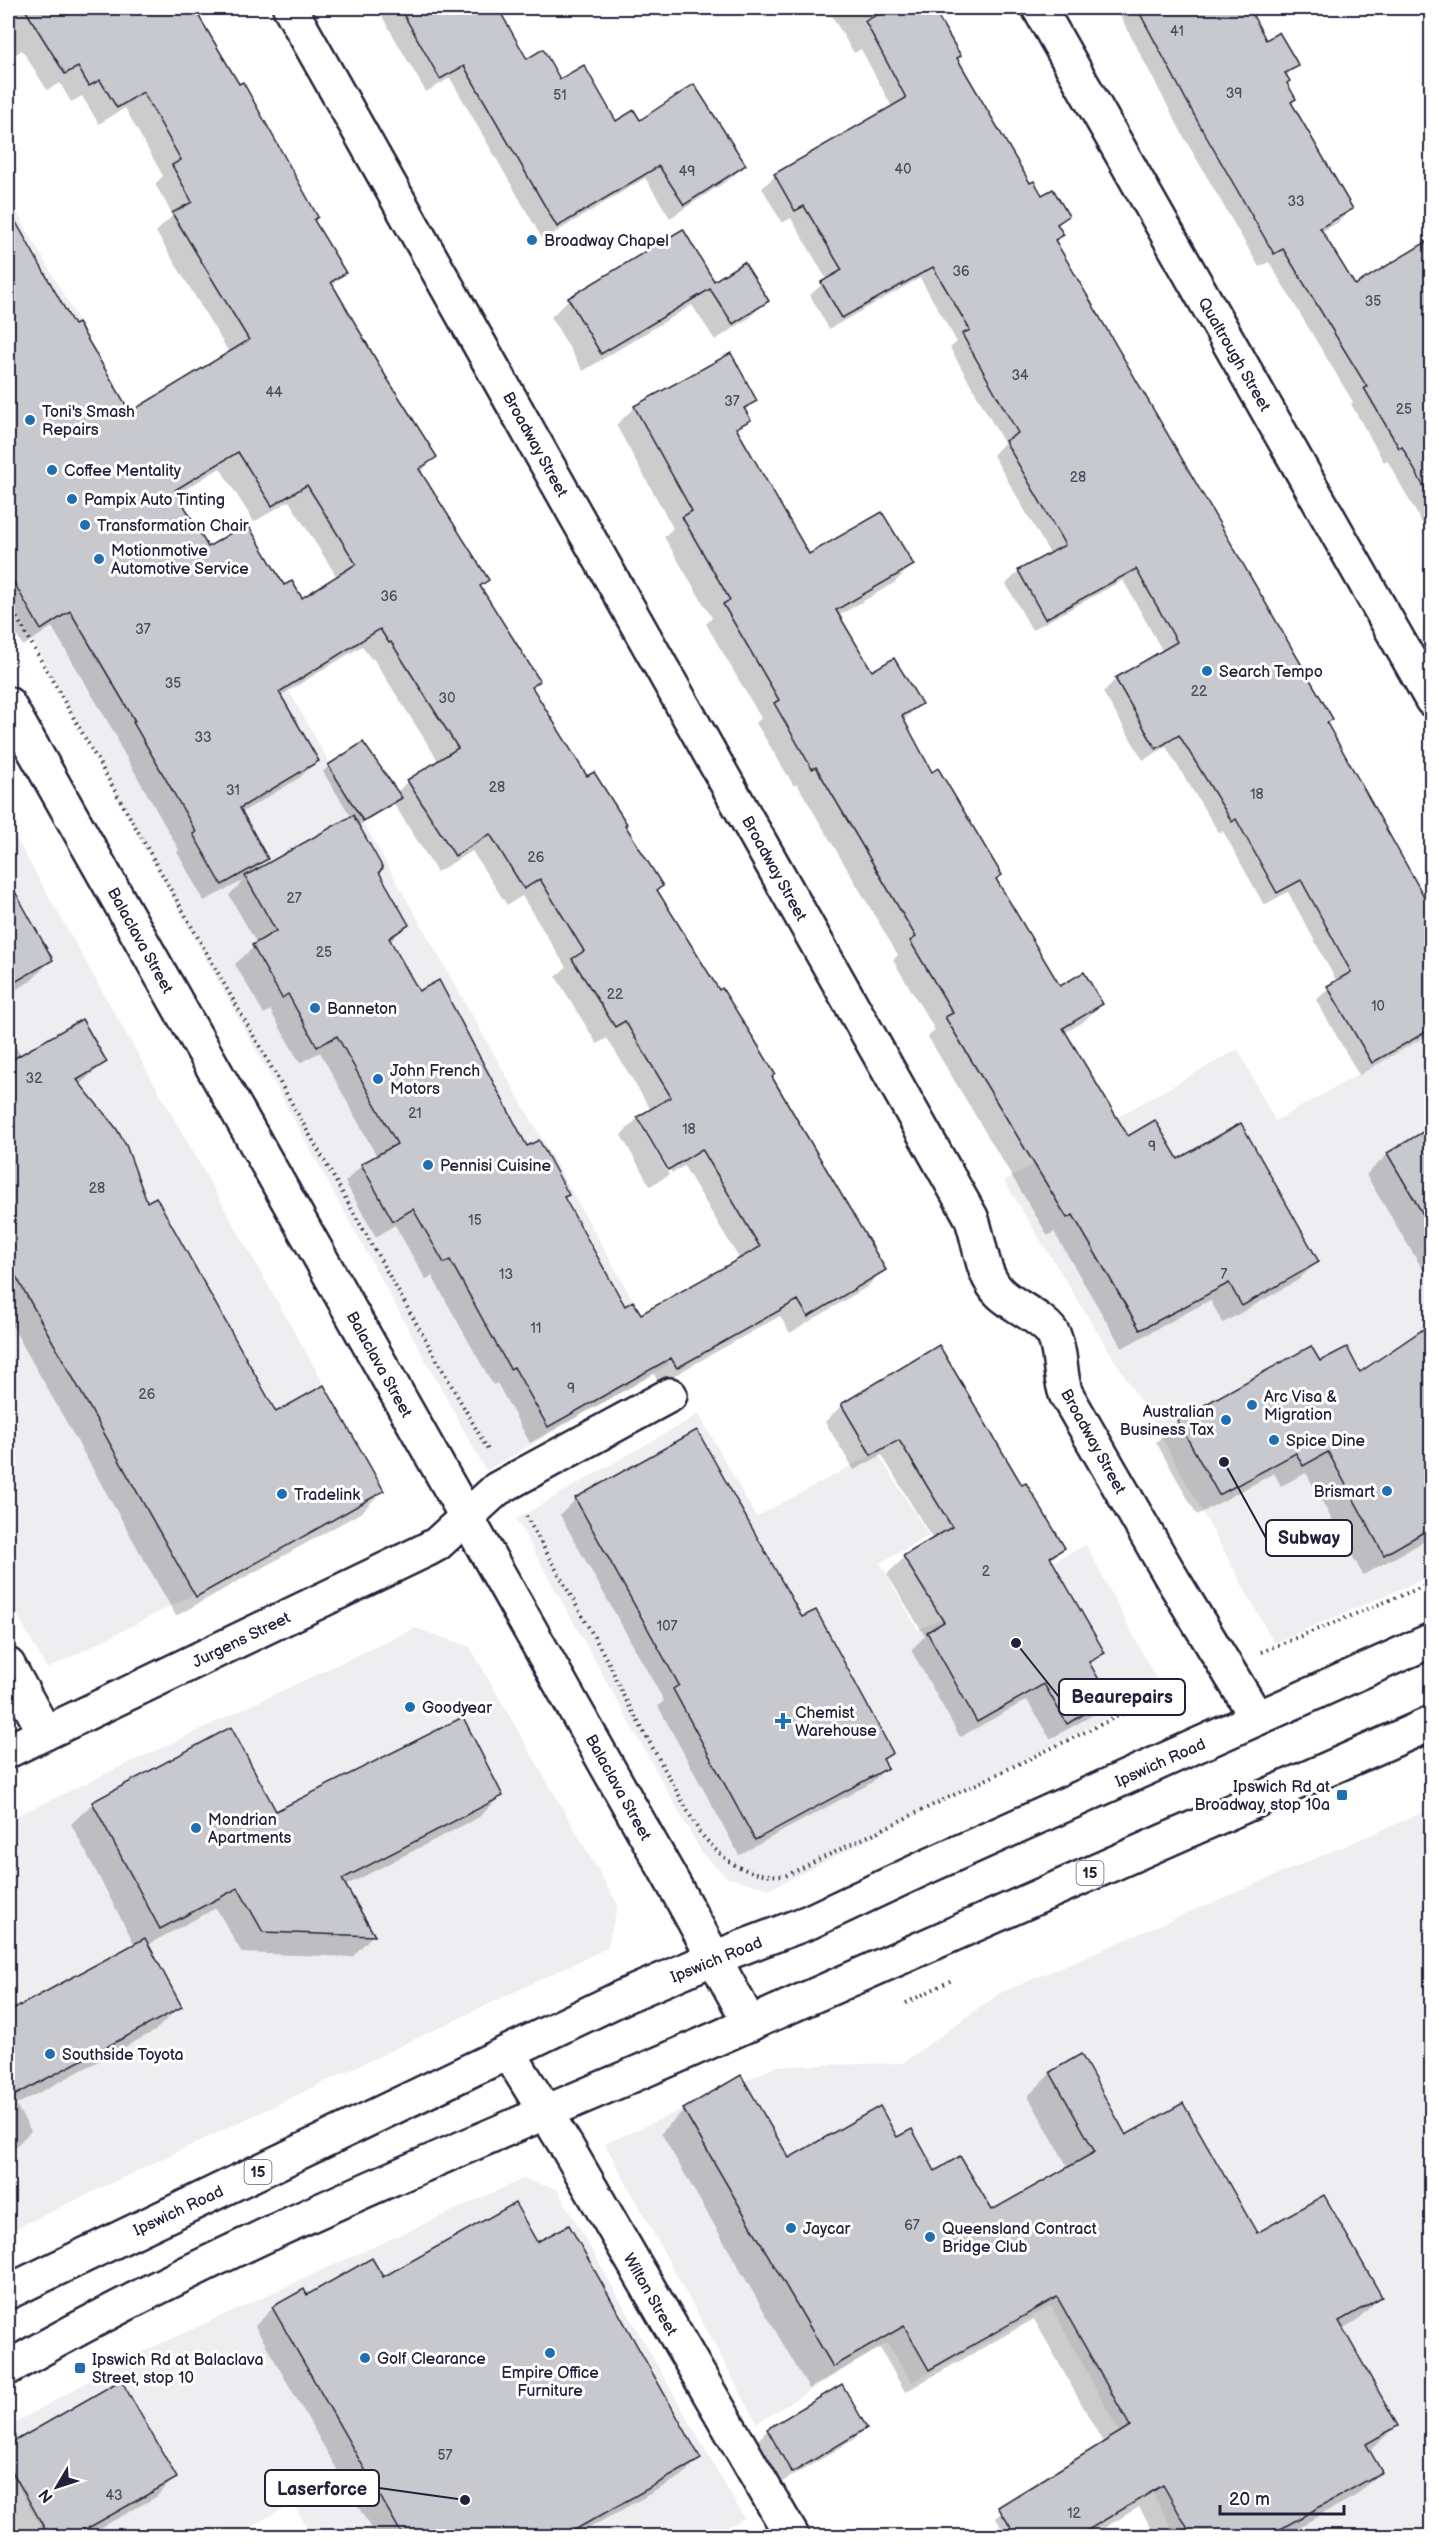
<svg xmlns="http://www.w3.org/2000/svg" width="1439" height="2544" font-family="'Balsamiq Sans',sans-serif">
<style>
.built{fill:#eeeef1}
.shadow{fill:#0003;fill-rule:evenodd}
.building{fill:#c8c8cf;stroke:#22223b;stroke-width:1.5;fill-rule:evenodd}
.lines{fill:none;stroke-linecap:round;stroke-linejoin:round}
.minor-casing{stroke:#22223b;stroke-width:38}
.highway-casing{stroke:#22223b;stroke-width:38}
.path{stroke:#22223b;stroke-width:4;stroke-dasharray:1.5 4.5;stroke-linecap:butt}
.minor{stroke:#fff;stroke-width:33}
.highway{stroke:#fff;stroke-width:33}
.poi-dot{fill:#1f6fb2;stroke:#fff;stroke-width:2}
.labels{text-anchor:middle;stroke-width:6;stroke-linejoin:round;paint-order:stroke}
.number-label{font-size:14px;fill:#4c4c60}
.shield{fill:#fff;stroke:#646476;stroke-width:1.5}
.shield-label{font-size:15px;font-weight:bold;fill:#22223b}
.poi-label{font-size:16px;fill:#22223b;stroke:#fff;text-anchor:start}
.street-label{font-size:16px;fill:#22223b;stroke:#fff}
.leader{fill:none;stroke:#22223b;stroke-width:2}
.callout-dot{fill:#22223b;stroke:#fff;stroke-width:2}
.callout{fill:#fff;stroke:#22223b;stroke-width:2}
.callout-label{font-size:18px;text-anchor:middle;font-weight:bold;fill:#22223b}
</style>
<rect width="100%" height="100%" fill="#fff"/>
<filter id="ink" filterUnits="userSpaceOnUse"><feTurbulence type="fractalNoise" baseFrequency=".0167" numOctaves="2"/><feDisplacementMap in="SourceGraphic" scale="12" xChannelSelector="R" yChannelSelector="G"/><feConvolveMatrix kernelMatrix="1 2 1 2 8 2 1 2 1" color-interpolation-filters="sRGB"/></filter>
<g filter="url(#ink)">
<g class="built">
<path d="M8 197 202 537 669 1364 486 1471 8 597Z"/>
<path d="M8 824 384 1491 254 1564 47 1669 8 1598Z"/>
<path d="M1431 1034V1576L1274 1643 1155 1425 1004 1181 1238 1049 1275 1121Z"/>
<path d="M699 1414 756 1517 877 1452 929 1536 880 1563 918 1630 1086 1545 1162 1690 771 1889 728 1878 703 1855 516 1519Z"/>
<path d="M415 1628 470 1647 618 1905 607 1948 8 2232V1820Z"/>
<path d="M1431 1809V2536H1176L1051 2306 912 2382 887 2343 757 2423 605 2144 778 2066 903 2063 1000 1993Z"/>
<path d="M523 2179 557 2189 744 2518 711 2536H312L293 2503 234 2536H46L8 2469V2427L131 2357Z"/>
</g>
<g class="shadow">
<path d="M8 8H192L344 273 331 286 383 376 435 457 420 473 487 580 479 587 538 681 531 688 587 778 624 825 661 886 656 891 884 1269 867 1287 790 1333 780 1316 659 1384 654 1374 530 1443 497 1383 493 1385 432 1276 426 1280 395 1225 376 1237 345 1182 362 1165 377 1157 320 1052 300 1063 270 1010 264 1014 235 964 257 944 229 895 243 881 204 901 177 852 179 850 117 741 118 739 52 627 23 646 8 619V211L73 327 130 414 230 354 156 232 173 215 155 184 163 176 125 108 99 124 82 96 71 102 60 83 47 90 22 50 16 54 8 41ZM220 468 254 522 289 501 337 577 302 600 283 588 207 549 176 495ZM362 646 371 659 373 658 439 762 408 781 396 793 329 766 323 772 352 818 252 873 266 859 241 813 299 778 317 761 280 696ZM394 804 437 872 472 851 507 905 522 896 566 967 556 977 597 1044 607 1038 651 1110 638 1118 621 1135 650 1186 669 1175 638 1121H642L672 1173 684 1166 740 1260 640 1316 624 1308 563 1198 567 1194 526 1149 418 993 390 942 407 924 377 872 358 826Z"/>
<path d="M377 8H496L527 61 560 81 616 123 639 122 745 165 731 178 670 218 645 178 543 240 450 78 426 92Z"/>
<path d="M766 8H776L768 12Z"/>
<path d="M827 8H936L933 10 956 59 1030 185 1067 216 1057 226 1062 235 1054 243 1426 902 1432 899V1033L1359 1075 1316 1000 1337 982 1288 892 1264 905 1223 831 1219 833 1166 747 1143 760 1103 692 1115 680 1163 652 1123 580 1032 630 1006 584 1019 571 1050 554 993 455 1004 443 950 348 957 342 920 278 829 329 810 295 827 280 791 218 782 223 762 188 775 176 892 107 861 49 854 53Z"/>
<path d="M1116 8H1247L1265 42 1297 65 1285 77 1286 83 1294 99 1290 103 1352 209 1337 223 1321 232 1354 287 1432 240V541L1387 460 1384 462 1351 404 1353 402 1269 262 1259 267 1185 139Z"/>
<path d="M1421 8H1432V27Z"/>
<path d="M1432 215V232L1425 222Z"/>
<path d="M682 231 713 283 767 300 749 318 715 340 692 305 583 371 551 317 569 299Z"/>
<path d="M755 401 744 411 749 420 736 432 809 556 912 565 894 583 838 616 871 673 920 704 903 721 931 774 1000 875 995 880 1060 988 1101 1004 1083 1022 1064 1033 1127 1138 1178 1161 1317 1262 1298 1280 1223 1323 1210 1300 1122 1348 1054 1232 1048 1236 928 1037 935 1030 893 960 898 955 797 784 794 786 756 723 761 718 706 624 712 618 664 537 673 528 616 425 635 407Z"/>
<path d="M8 882 51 960 31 981 8 994Z"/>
<path d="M8 1034 21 1056 105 1062 79 1085 146 1204 276 1414 382 1491 362 1512 176 1616 8 1319Z"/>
<path d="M1432 1129V1285L1366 1175 1388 1154Z"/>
<path d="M1432 1326V1537L1363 1575 1306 1473 1281 1486 1274 1473 1197 1515 1156 1442 1178 1421 1320 1363 1360 1374Z"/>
<path d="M938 1347 1021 1487 1063 1548 1050 1561 1103 1653 1089 1666 1108 1699 1091 1716 1050 1739 1027 1700 960 1737 911 1650 925 1636 887 1574 904 1558 933 1540 882 1455 854 1470 825 1422 842 1405Z"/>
<path d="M696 1432 802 1620 891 1753 883 1761 887 1767 871 1783 739 1855 658 1706 664 1701 560 1515 576 1499Z"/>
<path d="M501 1796 479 1817 345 1886 373 1935 352 1957 242 1953 216 1908 147 1945 180 2006 155 2031 16 2105 31 2131 8 2154V2013L135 1945 71 1824 93 1803 276 1813Z"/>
<path d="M1051 2073 1125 2137 1256 2235 1380 2297 1357 2320 1342 2329 1397 2426 1369 2451 1380 2472 1357 2495 1283 2536H1156L1139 2507 1091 2536H1006L996 2518 1019 2496 1104 2444 1034 2319 905 2392 880 2348 809 2389 661 2133 684 2110 789 2160 896 2139 935 2173 991 2212 1069 2169 1028 2096Z"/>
<path d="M536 2244 700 2458 682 2476 575 2536H375L255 2326 273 2308 306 2297Z"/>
<path d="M120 2382 175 2478 156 2497 86 2536H20L8 2515V2446Z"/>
<path d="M866 2427 853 2440 779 2484 755 2443 768 2430Z"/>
</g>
<g class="building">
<path d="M24 8H194L239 84 243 82 318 217 314 220 346 273 331 282 385 375 437 457 419 469 489 580 480 586 540 681 532 687 587 776 594 772 627 824 625 825 663 886 657 890 719 990 722 988 759 1047 775 1074 772 1077 886 1270 808 1317 798 1300 677 1368 671 1358 548 1427 514 1367 510 1369 450 1260 444 1263 413 1209 393 1221 361 1164 397 1144 337 1036 317 1047 288 994 282 998 252 945 276 931 245 876 353 815 383 868 379 872 409 925 389 938 419 991 439 980 527 1146 539 1140 569 1195 564 1197 625 1306 633 1301 641 1314 760 1247 702 1149 668 1170 637 1117 671 1097 625 1021 615 1027 572 959 584 951 540 879 524 889 490 834 455 856 407 780 458 748 391 642 389 643 380 629 279 692 319 761 240 808 268 859 222 885 193 834 196 832 133 722 135 721 70 611 41 630 8 572V208L74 325 78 323 130 412 249 340 172 213 192 202 172 165 181 160 143 92 117 108 100 80 89 86 78 67 65 74ZM238 452 272 506 307 485 356 564 302 598 292 581 284 585 247 523 208 547 175 490Z"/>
<path d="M400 8H498L527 59 543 49 560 79 584 65 616 121 634 110 640 120 694 84 746 165 684 205 659 166 557 227 464 66 440 79Z"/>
<path d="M890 8H933L961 56 957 58 1030 183 1034 181 1042 195 1053 189 1069 216 1057 224 1064 235 1055 240 1333 719 1327 723 1431 909V1029L1372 1063 1327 986 1351 972 1301 880 1277 893 1236 819 1232 822 1179 735 1156 749 1115 678 1177 642 1136 569 1045 619 1018 570 1065 545 1005 441 1018 433 962 334 970 330 933 267 842 318 821 282 842 270 804 206 795 211 774 174 906 98 865 21Z"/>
<path d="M1137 8H1249L1266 40 1279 32 1299 66 1285 73 1290 81 1287 83 1296 99 1291 102 1353 209 1320 228 1355 285 1431 239V500L1402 447 1399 448 1364 388 1367 387 1283 249 1274 254 1199 124Z"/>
<path d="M683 229 714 281 744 262 769 301 733 324 710 289 601 354 568 298Z"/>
<path d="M731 353 757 401 744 408 751 420 736 428 809 554 882 512 914 565 836 610 872 671 894 658 922 704 902 716 932 772 938 768 1002 875 996 879 1060 986 1084 972 1103 1004 1063 1028 1128 1136 1155 1120 1178 1159 1241 1123 1319 1262 1242 1306 1229 1283 1140 1330 1073 1215 1067 1218 945 1017 953 1013 910 941 916 937 816 767 812 769 774 703 779 700 723 604 730 600 682 517 692 511 634 406Z"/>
<path d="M363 742 402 798 363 821 328 765Z"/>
<path d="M8 879 53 960 8 986Z"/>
<path d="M82 1019 107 1062 77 1080 116 1128 126 1145 147 1202 156 1197 276 1412 324 1385 384 1491 196 1597 8 1262V1062Z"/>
<path d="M1431 1127V1228L1387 1153Z"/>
<path d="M1431 1324V1528L1384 1555 1328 1452 1303 1466 1296 1453 1219 1495 1177 1420 1311 1346 1320 1361 1347 1347 1360 1372Z"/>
<path d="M939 1345 1022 1485 1026 1483 1065 1548 1050 1557 1105 1653 1089 1662 1110 1699 1067 1724 1044 1684 977 1722 927 1632 944 1622 903 1556 952 1527 899 1440 871 1455 841 1404Z"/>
<path d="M697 1430 802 1617 816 1610 893 1753 883 1759 888 1768 755 1840 673 1689 679 1685 575 1498Z"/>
<path d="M463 1717 503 1796 342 1879 375 1936 263 1932 238 1888 160 1929 92 1802 231 1727 276 1811Z"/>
<path d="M145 1938 182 2007 8 2099V2012Z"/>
<path d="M1081 2054 1126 2135 1183 2103 1257 2233 1324 2195 1382 2297 1339 2321 1398 2426 1366 2444 1382 2472 1268 2536H1192L1163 2485 1078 2536H1016L998 2507 1130 2426 1057 2297 929 2370 904 2326 833 2367 683 2109 741 2075 789 2158 880 2106 897 2137 912 2129 935 2171 960 2156 992 2210 1095 2152 1050 2072Z"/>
<path d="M515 2203 537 2242 569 2225 701 2459 564 2536H403L272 2307 304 2289 307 2295 372 2258 383 2277Z"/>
<path d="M121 2380 177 2478 74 2536H49L8 2464V2445Z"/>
<path d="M842 2384 867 2428 792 2473 767 2429Z"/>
</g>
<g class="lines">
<g class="minor-casing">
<g id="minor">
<path d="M290 8 971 1217C980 1240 981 1275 1000 1293 1014 1307 1046 1319 1054 1336 1062 1354 1059 1376 1066 1394L1173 1580 1257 1718"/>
<path d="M1039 8 1432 700"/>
<path d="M8 704 678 1892 750 2024"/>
<path d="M8 1665 45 1733"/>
<path d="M8 1751 426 1550 437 1544 497 1489 670 1395"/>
<path d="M509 2053 568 2149 792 2536"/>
</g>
</g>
<g class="highway-casing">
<g id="highway">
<path d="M8 2292 625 1996 714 1958 809 1922 926 1867 1432 1640"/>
<path d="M8 2368C219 2246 446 2156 670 2059 924 1949 1177 1834 1432 1723"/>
</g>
</g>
<g class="path">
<path d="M8 602 488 1450"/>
<path d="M526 1516 611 1667 621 1691 700 1833C729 1865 740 1874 785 1876L1183 1685"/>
<path d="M1261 1652 1432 1583"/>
<path d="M906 2003 954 1979"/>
</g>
<use href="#minor" class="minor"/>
<use href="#highway" class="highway"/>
</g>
</g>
<g class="poi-dot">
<circle cx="532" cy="240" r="6"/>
<circle cx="30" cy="420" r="6"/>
<circle cx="52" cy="470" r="6"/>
<circle cx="72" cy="499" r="6"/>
<circle cx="85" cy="525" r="6"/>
<circle cx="99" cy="559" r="6"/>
<circle cx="1207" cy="671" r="6"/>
<circle cx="315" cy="1008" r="6"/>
<circle cx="378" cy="1079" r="6"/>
<circle cx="428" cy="1165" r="6"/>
<circle cx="1252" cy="1405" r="6"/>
<circle cx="1226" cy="1420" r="6"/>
<circle cx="1274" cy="1440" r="6"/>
<circle cx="1387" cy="1491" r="6"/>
<circle cx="282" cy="1494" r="6"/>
<circle cx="410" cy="1707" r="6"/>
<path d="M780 1712h6v6h6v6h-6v6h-6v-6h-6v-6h6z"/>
<rect x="1336" y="1789" width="12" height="12" rx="3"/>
<circle cx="196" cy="1828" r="6"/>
<circle cx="50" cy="2054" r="6"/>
<circle cx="791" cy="2228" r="6"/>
<circle cx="930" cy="2237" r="6"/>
<circle cx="550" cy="2353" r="6"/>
<circle cx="365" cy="2358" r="6"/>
<rect x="74" y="2362" width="12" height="12" rx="3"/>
</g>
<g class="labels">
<g class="number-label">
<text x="1177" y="36">41</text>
<text x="1234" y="98">39</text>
<text x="560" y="100">51</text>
<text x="903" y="174">40</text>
<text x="687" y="176">49</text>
<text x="1296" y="206">33</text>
<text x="961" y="276">36</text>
<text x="1373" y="306">35</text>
<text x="1020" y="380">34</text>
<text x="274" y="397">44</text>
<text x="732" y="406">37</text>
<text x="1404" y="414">25</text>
<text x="1078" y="482">28</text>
<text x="389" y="601">36</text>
<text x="143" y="634">37</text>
<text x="173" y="688">35</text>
<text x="1199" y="696">22</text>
<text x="447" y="703">30</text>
<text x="203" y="742">33</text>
<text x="497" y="792">28</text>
<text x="233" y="795">31</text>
<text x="1257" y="799">18</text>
<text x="536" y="862">26</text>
<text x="294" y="903">27</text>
<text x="324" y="957">25</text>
<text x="615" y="999">22</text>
<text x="1378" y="1011">10</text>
<text x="34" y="1083">32</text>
<text x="415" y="1118">21</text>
<text x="689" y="1134">18</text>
<text x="1152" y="1151">9</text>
<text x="97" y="1193">28</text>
<text x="475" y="1225">15</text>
<text x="506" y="1279">13</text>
<text x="1224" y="1279">7</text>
<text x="536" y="1333">11</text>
<text x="571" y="1393">9</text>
<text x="147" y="1399">26</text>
<text x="986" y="1576">2</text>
<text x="667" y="1631">107</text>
<text x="912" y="2230">67</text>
<text x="445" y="2460">57</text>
<text x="114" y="2500">43</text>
<text x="1074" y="2518">12</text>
</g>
<g class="shield">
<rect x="1076.5" y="1861" width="27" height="24" rx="4.5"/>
<rect x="244.5" y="2160" width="27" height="24" rx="4.5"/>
</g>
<g class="shield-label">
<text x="1090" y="1878">15</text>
<text x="258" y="2177">15</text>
</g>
<g class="poi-label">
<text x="544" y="246">Broadway Chapel</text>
<text x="42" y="417">Toni's Smash<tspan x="42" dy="18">Repairs</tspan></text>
<text x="64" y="476">Coffee Mentality</text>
<text x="84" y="505">Pampix Auto Tinting</text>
<text x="97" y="531">Transformation Chair</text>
<text x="111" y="556">Motionmotive<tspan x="111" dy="18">Automotive Service</tspan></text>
<text x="1219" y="677">Search Tempo</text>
<text x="327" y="1014">Banneton</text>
<text x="390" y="1076">John French<tspan x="390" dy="18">Motors</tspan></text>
<text x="440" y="1171">Pennisi Cuisine</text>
<text x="1264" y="1402">Arc Visa &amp;<tspan x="1264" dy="18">Migration</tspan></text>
<text x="1214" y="1417" text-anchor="end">Australian<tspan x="1214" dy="18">Business Tax</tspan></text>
<text x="1286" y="1446">Spice Dine</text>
<text x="1375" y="1497" text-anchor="end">Brismart</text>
<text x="294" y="1500">Tradelink</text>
<text x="422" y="1713">Goodyear</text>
<text x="795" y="1718">Chemist<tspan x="795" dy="18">Warehouse</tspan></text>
<text x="1330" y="1792" text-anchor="end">Ipswich Rd at<tspan x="1330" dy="18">Broadway, stop 10a</tspan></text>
<text x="208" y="1825">Mondrian<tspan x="208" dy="18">Apartments</tspan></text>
<text x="62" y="2060">Southside Toyota</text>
<text x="803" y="2234">Jaycar</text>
<text x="942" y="2234">Queensland Contract<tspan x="942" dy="18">Bridge Club</tspan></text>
<text x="377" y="2364">Golf Clearance</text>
<text x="92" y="2365">Ipswich Rd at Balaclava<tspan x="92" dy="18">Street, stop 10</tspan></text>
<text x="550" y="2378" text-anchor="middle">Empire Office<tspan x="550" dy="18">Furniture</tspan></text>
</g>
<g class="street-label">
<text transform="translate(1235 354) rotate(60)" y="6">Qualtrough Street</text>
<text transform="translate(536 444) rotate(61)" y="6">Broadway Street</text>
<text transform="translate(775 868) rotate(61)" y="6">Broadway Street</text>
<text transform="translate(141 940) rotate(61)" y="6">Balaclava Street</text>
<text transform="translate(380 1364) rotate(61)" y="6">Balaclava Street</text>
<text transform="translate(1094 1441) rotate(61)" y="6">Broadway Street</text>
<text transform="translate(241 1639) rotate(-26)" y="6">Jurgens Street</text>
<text transform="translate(1160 1762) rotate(-24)" y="6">Ipswich Road</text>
<text transform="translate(619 1787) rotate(61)" y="6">Balaclava Street</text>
<text transform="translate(716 1959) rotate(-22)" y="6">Ipswich Road</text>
<text transform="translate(178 2210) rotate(-25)" y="6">Ipswich Road</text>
<text transform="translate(651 2294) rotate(60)" y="6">Wilton Street</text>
</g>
</g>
<path class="leader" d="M1224 1462L1266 1538M1016 1643L1059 1697M465 2500L379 2488"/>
<g class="callout-dot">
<circle cx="1224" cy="1462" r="6"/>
<circle cx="1016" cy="1643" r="6"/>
<circle cx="465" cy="2500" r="6"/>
</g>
<g class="callout">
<rect x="1266" y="1520" width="86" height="36" rx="6"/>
<rect x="1059" y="1679" width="126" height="36" rx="6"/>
<rect x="265" y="2470" width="114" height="36" rx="6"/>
</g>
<g class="callout-label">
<text x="1309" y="1544">Subway</text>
<text x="1122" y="1703">Beaurepairs</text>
<text x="322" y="2495">Laserforce</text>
</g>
<rect width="1439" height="2544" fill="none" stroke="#fff" stroke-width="30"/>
<rect x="15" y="15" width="1409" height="2514" fill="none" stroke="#22223b" stroke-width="2" filter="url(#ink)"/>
<g transform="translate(57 2487) rotate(231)" stroke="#ffffff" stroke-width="4.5" paint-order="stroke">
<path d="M0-4.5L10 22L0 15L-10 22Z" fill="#22223b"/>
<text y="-9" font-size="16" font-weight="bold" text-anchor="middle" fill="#22223b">N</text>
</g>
<path d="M1220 2505v9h124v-9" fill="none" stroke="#22223b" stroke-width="3"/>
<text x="1229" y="2505" font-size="18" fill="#22223b" stroke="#ffffff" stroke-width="4.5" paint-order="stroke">20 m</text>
</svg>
